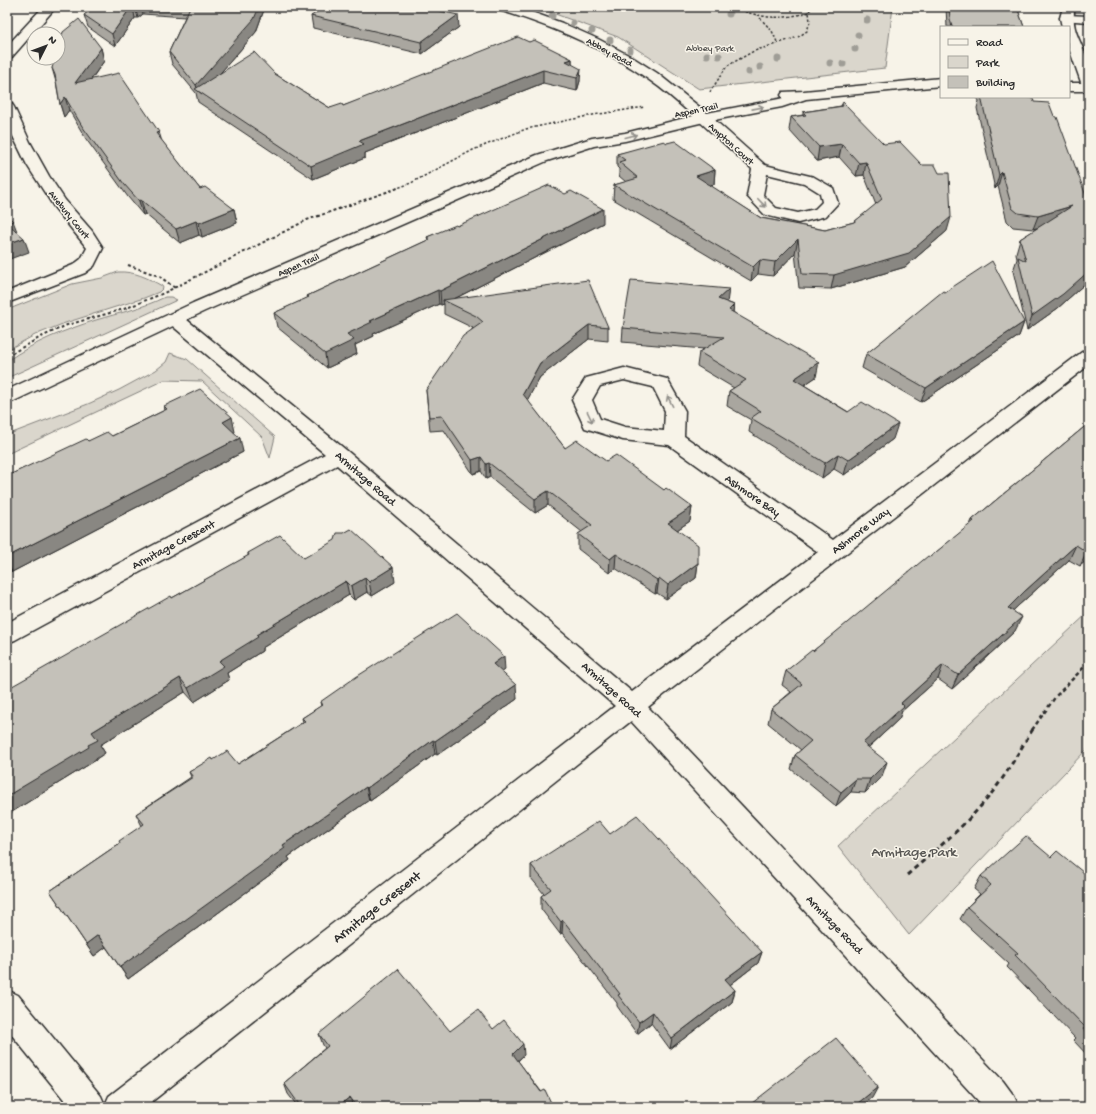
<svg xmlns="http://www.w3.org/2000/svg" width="1096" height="1114" font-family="'Gochi Hand',sans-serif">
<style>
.green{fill:#dad6cc;stroke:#82807c}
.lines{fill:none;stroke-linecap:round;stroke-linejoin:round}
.lane-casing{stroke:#2b2b2b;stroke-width:3}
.street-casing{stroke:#2b2b2b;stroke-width:3}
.secondary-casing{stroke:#2b2b2b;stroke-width:3}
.path-far3{stroke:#2b2b2b;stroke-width:1.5;stroke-dasharray:2.5 2;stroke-linecap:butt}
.path-far2{stroke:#2b2b2b;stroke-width:2;stroke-dasharray:3 2.5;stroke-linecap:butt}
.path-far1{stroke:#2b2b2b;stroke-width:2.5;stroke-dasharray:4 3;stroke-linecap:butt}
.path{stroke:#2b2b2b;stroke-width:3;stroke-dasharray:5 4;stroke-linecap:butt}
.lane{fill:#f7f3e8;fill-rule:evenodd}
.street{fill:#f7f3e8;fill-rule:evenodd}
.secondary{fill:#f7f3e8;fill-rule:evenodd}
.tree{fill:#9f9d96}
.wall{fill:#a9a69f;stroke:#2b2b2b}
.shaded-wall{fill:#898782;stroke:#2b2b2b}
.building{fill:#c4c1b9;stroke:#2b2b2b}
.oneway{stroke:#918f8a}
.labels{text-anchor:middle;stroke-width:3;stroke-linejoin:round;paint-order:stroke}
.far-park-label{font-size:10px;fill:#575653;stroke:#f7f3e8}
.far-street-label{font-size:10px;fill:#2b2b2b;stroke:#f7f3e8}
.street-label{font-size:12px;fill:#2b2b2b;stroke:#f7f3e8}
.near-park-label{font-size:14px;fill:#575653;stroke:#f7f3e8}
.near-street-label{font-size:14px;fill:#2b2b2b;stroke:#f7f3e8}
</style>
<rect width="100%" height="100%" fill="#f7f3e8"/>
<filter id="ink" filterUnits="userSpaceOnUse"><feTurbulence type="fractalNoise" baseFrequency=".025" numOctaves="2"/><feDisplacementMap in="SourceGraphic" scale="8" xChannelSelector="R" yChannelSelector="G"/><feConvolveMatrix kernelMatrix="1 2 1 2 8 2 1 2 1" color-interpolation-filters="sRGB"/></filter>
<g filter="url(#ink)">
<g class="green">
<path d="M536 7H893L885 68 699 89 618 37Z"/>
<path d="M118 272C134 271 148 278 162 286L163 288 159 292 144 298 65 323 35 335 7 350V310L72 284 102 278Z"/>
<path d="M165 297H171L177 300 7 378V361C34 342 65 330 96 320 119 313 143 308 165 297Z"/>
<path d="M170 353 187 359 275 437 270 458 262 437 202 381 164 380 7 454V435L88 404 119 390 156 370 166 362Z"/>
<path d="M1089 612V747L909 935 838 846Z"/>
</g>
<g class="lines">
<g class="lane-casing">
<path id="lane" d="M1066 15 1089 16V22L1062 20 1060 18 1062 16Z"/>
</g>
<g class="street-casing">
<g id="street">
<path d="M43 7H56L12 57 7 58V46Z"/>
<path d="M1063 7H1075C1069 32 1085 44 1089 67 1090 74 1089 82 1089 89L1084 88 1082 85 1069 48V27H1062L1060 18Z"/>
<path d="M7 103 12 104 14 107 30 142 49 176 65 200 92 231 103 248 94 266 85 273 7 303V292L73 265 81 259 87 248 54 207 27 165 7 124Z"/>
<path d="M704 114 709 115 765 165 814 177 833 188 838 203 826 216 798 223 765 215 747 196 752 169 699 121 697 118 699 115ZM767 174 804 183 820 193 822 202 815 209 798 213 776 208 763 195Z"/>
<path d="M175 314 181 315 346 450 632 692 818 552 669 445 623 440 585 428 572 400 586 378 624 368 667 379 685 411 684 436 833 540 1082 352 1089 350V365L648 707 1003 1081 1014 1096 1019 1107H984L631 721 145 1107H70L7 1029V990L18 995 101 1096 105 1105 109 1096 615 706 337 465 15 640 7 643V623L325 454 169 323 166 319 169 315ZM624 380 653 387 665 411 664 431 625 427 600 419 592 400 600 386Z"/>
</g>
</g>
<g class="secondary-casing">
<g id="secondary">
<path d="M497 7H516L526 10 562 23 598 39 632 57 657 73 707 113 779 99 783 98 781 95 783 92 804 91 941 78V86L806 99 782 107 704 122 625 141 594 146 547 161 205 311 14 401 7 403V390L193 303 537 155 592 138 625 133 693 116C679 103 664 90 648 79 603 47 551 26 499 10Z"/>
<rect x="1069" y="83" width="20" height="8"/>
</g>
</g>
<g class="path-far3">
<path d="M732 7C761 18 779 21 809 12"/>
<path d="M760 18 772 31 778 44"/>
<path d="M710 92 727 66 754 51 798 37 807 31 810 22 809 12 811 7"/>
<path d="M395 189 411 183 473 150 526 129 593 115 645 107"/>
</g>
<g class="path-far2">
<path d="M128 265 159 276 175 288"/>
<path d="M7 356 39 338 67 325 124 309 164 293 307 220 398 188"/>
</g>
<path class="path-far1" d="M1032 730 1056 696 1089 662"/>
<path class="path" d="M907 875C936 850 967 824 991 794 1007 774 1019 751 1033 729"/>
<use href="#lane" class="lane"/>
<use href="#street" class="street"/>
<use href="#secondary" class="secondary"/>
</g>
<g class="tree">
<circle cx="729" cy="14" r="3.5"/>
<circle cx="552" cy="16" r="3.5"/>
<circle cx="867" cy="20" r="3.5"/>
<circle cx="573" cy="23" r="3.5"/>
<circle cx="592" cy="31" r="3.5"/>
<circle cx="858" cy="35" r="3.5"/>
<circle cx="610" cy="40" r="3.5"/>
<circle cx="855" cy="49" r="3.5"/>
<circle cx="630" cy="50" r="3.5"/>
<circle cx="707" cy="55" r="3.5"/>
<circle cx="719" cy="56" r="3.5"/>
<circle cx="778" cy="59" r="3.5"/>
<circle cx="830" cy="63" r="3.5"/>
<circle cx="843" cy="64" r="3.5"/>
<circle cx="760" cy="67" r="3.5"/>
<circle cx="749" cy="72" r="3.5"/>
</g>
<g class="wall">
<path d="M92 7H265L256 32 220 73 275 74 330 108 343 106 529 42 572 59V64L580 81 577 91 543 83 365 153V158L313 179 198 102 196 93 172 64 169 52 185 17 143 14 138 18H135L115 46 88 27 84 15 93 8Z"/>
<path d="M946 7H1017L1024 27H947Z"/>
<path d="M311 16 459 27 422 54 313 28Z"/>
<path d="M101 48 104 61 91 80 161 140 200 189 234 209 237 223 202 237 199 235 180 243 145 214 143 215 128 197 86 139 69 110 64 117 60 104 56 82 52 68Z"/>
<path d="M977 97H1020L1034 102 1089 204V280L1058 308 1027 330 1013 271 1017 259 1016 253 1020 239 1038 228 1033 229 1013 227 1007 221 998 186 995 189 977 108 979 101Z"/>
<path d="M842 104 947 231 905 267 831 289 799 288 795 253 773 276 758 274 751 281 613 199 614 185 626 182 619 176V169L617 167V154L667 143 715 170 714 184 709 185 761 218 825 230 854 222 876 205 864 175 856 176 839 157 817 161 789 130 791 117 803 115V112L841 106Z"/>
<path d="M603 223 456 298 608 327V341L589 339 540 377 527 400 565 448 606 461 664 490 692 507 690 521 677 530 698 563 696 578 666 599 657 593 655 594 615 568 609 573 578 549V534L582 532 548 505 535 513 490 477 486 479 481 471 473 474 444 430 430 431 426 390 473 328 444 314V304L441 305 439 304 373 334 374 336 355 345 357 354 327 368 277 327 274 313 308 298 307 296 428 240 427 237 457 226Z"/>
<path d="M945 292 1024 322 1019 336 921 402 862 368 866 354Z"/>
<path d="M727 302 734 305 733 312 816 377 804 385 893 439 844 475 834 469 822 478 749 432 751 420 727 406 729 391 734 388 697 366 699 352 704 349 622 342 623 328Z"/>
<path d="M164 406 235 432H234L243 452 12 572 11 571 7 573V476L88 441 112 436 165 410Z"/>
<path d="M1089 423V558L1080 566 1069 560 1019 605 1013 611 1015 631 952 689 938 679 902 711 899 719 868 748 882 776 865 793 851 792 836 806 791 769 795 755 801 750 768 723 771 709 791 692 782 685 786 671 813 651 930 557 970 525 972 520Z"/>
<path d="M248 553 304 558 395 582 372 596 367 592 354 600 349 595 262 648V651L227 673 229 680 194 702 185 692 100 745 105 753 96 759V760L7 815 172 598 248 556Z"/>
<path d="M505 670 502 672 517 699 437 755 435 754 370 801 369 800 288 857 290 860 128 979 106 947 94 956 50 891 120 843 142 826 136 814 191 777 189 772 213 760 238 764 303 722 302 718 321 706 320 702Z"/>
<path d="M610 834 762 952 758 963 730 985 735 990 732 1002 670 1049 651 1023 637 1034 617 1006V1003L562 933 560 934 541 909V896L544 894 531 878V865Z"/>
<path d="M1051 857 1089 877V1057L1073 1040 1075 1038 1007 967 1009 964 960 919 967 907 980 894 974 889 981 876Z"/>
<path d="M493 1029 524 1055 518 1061 553 1107H298L288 1094 284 1083 325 1048 323 1045 319 1034 450 1031Z"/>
</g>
<g class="shaded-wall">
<path d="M131 7H133L135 18 115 46 112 34Z"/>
<path d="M135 7H141L143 14 138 18Z"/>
<path d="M259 7H265L256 32 202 94 198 91 196 85Z"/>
<path d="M458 15 459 27 422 54 421 42Z"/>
<path d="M101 48 104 61 79 96 75 83Z"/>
<path d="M572 59V71L566 61Z"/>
<path d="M581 69 580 81 577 91V78Z"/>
<path d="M543 70V83L365 153V158L313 179 311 166 359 141Z"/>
<path d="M65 97 69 110 64 117 60 104Z"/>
<path d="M159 132 163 145 156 133Z"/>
<path d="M842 144 839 157 817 161 819 147Z"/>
<path d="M866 162 864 175 856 176 859 163Z"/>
<path d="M715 170 714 184 694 190 696 176Z"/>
<path d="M1002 172 998 186 995 189 999 175Z"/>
<path d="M141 200 145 214 143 215 139 201Z"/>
<path d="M1072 206 1067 219 1033 229 1038 216Z"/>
<path d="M234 209 237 223 202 237 199 223Z"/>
<path d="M603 209V223L448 302 443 300 444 304 441 305 440 291Z"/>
<path d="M951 217 947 231 905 267 831 289 834 275Z"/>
<path d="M13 221 18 234 7 223Z"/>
<path d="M196 221 199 235 180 243 176 229Z"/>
<path d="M24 238 29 252 7 260V244Z"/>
<path d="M798 239 795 253 773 276 775 262Z"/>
<path d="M760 260 758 274 751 281 753 267Z"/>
<path d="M1089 271V280L1058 308 1027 330 1032 316Z"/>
<path d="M729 289 727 303 718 299Z"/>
<path d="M438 290 439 304 373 334 374 336 355 345 357 354 327 368 325 354 347 334 370 321Z"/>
<path d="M734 305 732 319 729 310Z"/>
<path d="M1024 322 1019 336 921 402 926 388Z"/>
<path d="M589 325V339L540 377 523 408V394L540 363Z"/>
<path d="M819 362 816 377 791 394 794 379Z"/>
<path d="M232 417 235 432 226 436 223 422Z"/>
<path d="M898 424 893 439 844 475 848 460Z"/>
<path d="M240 438 243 452 12 572 7 562V557Z"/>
<path d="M838 454 834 469 822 478 825 463Z"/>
<path d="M481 457V471L473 474 472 460Z"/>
<path d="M489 463 490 477 486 479V464Z"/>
<path d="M548 491V505L535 513V499Z"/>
<path d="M692 507 690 521 667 537 668 523Z"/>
<path d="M1076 545 1069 560 1019 605 1001 622 1008 608 1025 591Z"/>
<path d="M1089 550V558L1080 566 1087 552Z"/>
<path d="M616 554 615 568 609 573 610 559Z"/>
<path d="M7 563 11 571 7 573Z"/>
<path d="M698 563 696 578 666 599 668 585Z"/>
<path d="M393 567 395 582 372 596 369 582Z"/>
<path d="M365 578 367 592 354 600 351 586Z"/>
<path d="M659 578 657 593 655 594 657 580Z"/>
<path d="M346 581 349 595 262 648V651L227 673 229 680 194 702 188 688 219 661 256 635Z"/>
<path d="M1022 617 1015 631 952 689 958 675Z"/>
<path d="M504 656 505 670 494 678 493 664Z"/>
<path d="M943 665 938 679 902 711 899 719 858 757 863 743 901 703Z"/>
<path d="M180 678 185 692 100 745 105 753 96 759V760L7 815V796L88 745 92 732Z"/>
<path d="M516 685 517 699 437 755 435 741Z"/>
<path d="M433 740 435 754 370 801 367 788Z"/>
<path d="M887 762 882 776 865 793 870 779Z"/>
<path d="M856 779 851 792 836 806 841 792Z"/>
<path d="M366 787 369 800 288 857 290 860 128 979 120 967 283 845Z"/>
<path d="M563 920 562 933 560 934 561 922Z"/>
<path d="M98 935 106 947 94 956 86 944Z"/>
<path d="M762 952 758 963 722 991 725 979Z"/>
<path d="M735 990 732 1002 670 1049 672 1038Z"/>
<path d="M653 1012 651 1023 637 1034 639 1022Z"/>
<path d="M523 1044 524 1055 513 1065V1054Z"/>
<path d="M878 1087 872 1098 860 1107H853Z"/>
<path d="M350 1097 353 1107H337Z"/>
</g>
<g class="building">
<path d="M94 7H131L112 34 84 15Z"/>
<path d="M190 7H259L254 19 196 85 169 52Z"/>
<path d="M325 7H422L458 15 421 42 311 16Z"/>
<path d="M949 7H1017L1024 27H952L950 19Z"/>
<path d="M79 19 101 48 75 83 119 73 159 132 156 133 200 189 205 187 234 209 199 223 196 221 176 229 141 200 139 201 124 184 82 126 65 97 60 104 55 75 52 68 55 58H58V48L63 32Z"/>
<path d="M518 37 529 42 534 40 572 59 566 61 581 69 577 78 543 70 359 141 364 144 311 166 195 89 254 52 275 74 330 108 342 104 343 106Z"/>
<path d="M981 97H1020L1033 98 1034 102 1049 103 1054 116 1057 117 1089 204V271L1063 294 1032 316 1018 257 1026 261 1020 239 1072 206 1038 216 1018 213 1012 208 1002 172 999 175Z"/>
<path d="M843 102 884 144 900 142 922 165H935L939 173H949L951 217 909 253 834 275 802 274 798 239 775 262 760 260 753 267 614 185 638 178 619 162 625 160 617 154 664 141 667 143 675 141 715 170 696 176 761 218 825 230 854 222 882 199 866 162 859 163 842 144 819 147 791 117 806 115 803 112 843 106 842 104Z"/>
<path d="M549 185 565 194 571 191 603 209 440 291 438 290 370 321 372 322 347 334 354 340 325 354 274 313 309 297 307 296 430 239 427 237 456 225 457 226Z"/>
<path d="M7 215 13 221 7 223Z"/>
<path d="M7 223 24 238 7 244Z"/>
<path d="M992 261 1024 322 926 388 866 354 943 291 945 292Z"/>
<path d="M588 280 608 327 589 325 540 363 523 394 565 448 577 440 606 461 616 455 664 490 666 488 692 507 668 523 698 545V563L668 585 659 578 657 580 616 554 610 559 578 534 592 525 548 491 535 499 489 463 486 464 481 457 472 460 442 416 429 417 426 390 463 336 483 322 476 316 443 300Z"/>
<path d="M631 280 729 289 718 299 734 305 729 310 819 362 794 379 848 412 862 402 898 424 848 460 838 454 825 463 751 418 761 411 729 391 746 380 699 352 724 337 623 328Z"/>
<path d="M200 389 232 417 223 422 240 438 7 557V476L86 439 88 441 107 432 112 436 167 409 164 406Z"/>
<path d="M1089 423V550L1087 552 1076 545 1025 591 1008 608 1022 617 958 675 943 665 901 703 904 706 863 743 887 762 870 779H856L841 792 795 755 811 741 771 709 802 684 786 671 812 650 813 651 928 556 930 557 974 521 972 520Z"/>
<path d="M351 529 393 567 369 582 365 578 351 586 346 581 256 635 258 637 219 661 224 666 188 688 180 678 92 732 98 740 88 745 89 747 7 796V689L171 596 172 598 249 555 248 553 280 535 304 558 335 540 337 533H344Z"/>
<path d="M457 613 504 656 493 664 516 685 435 741 433 740 367 788 366 787 283 845 285 848 120 967 98 935 86 944 50 891 120 843 119 841 144 824 136 814 193 777 189 772 212 758 213 760 227 751 238 764 305 721 302 718 322 705 320 702 356 677Z"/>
<path d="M637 815 762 952 725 979 735 990 672 1038 653 1012 639 1022 618 995 620 994 563 920 561 922 541 896 551 889 531 865 599 821 610 834Z"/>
<path d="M1026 836 1051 857 1057 851 1089 877V1036L1083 1029 1085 1027 1015 955 1018 953 967 907 991 885 981 876Z"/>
<path d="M398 969 450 1031 478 1010 493 1029 504 1020 523 1044 513 1054 541 1092 545 1090 553 1107H357L350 1097 337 1107H301L284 1083 328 1046 319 1034Z"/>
<path d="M836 1038 878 1087 853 1107H747Z"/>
</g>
<defs><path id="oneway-shaft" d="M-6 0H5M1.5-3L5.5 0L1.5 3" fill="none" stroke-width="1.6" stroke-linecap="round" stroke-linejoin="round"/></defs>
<g class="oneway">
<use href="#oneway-shaft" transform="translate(758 108) rotate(-11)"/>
<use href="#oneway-shaft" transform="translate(631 136) rotate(-15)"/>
<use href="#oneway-shaft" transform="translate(762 203) rotate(46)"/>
<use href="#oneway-shaft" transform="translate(670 401) rotate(-117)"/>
<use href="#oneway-shaft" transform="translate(590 417) rotate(64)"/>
</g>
</g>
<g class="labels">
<g class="far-park-label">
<text x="710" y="51">Abbey Park</text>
</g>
<g class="far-street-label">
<text transform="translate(610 51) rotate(28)" y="4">Abbey Road</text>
<text transform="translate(696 109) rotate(-12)" y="4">Aspen Trail</text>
<text transform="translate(732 143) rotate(42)" y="4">Ampton Court</text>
<text transform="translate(70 214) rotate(51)" y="4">Avebury Court</text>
<text transform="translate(298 264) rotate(-24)" y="4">Aspen Trail</text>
</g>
<g class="street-label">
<text transform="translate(366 478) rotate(41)" y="4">Armitage Road</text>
<text transform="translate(753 495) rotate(35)" y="4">Ashmore Bay</text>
<text transform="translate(860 530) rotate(-37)" y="4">Ashmore Way</text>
<text transform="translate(173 544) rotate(-28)" y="4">Armitage Crescent</text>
<text transform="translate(612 689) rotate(42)" y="4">Armitage Road</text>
<text transform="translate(835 924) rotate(46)" y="4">Armitage Road</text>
</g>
<g class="near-park-label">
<text x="914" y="856">Armitage Park</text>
</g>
<g class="near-street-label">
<text transform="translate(376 906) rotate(-38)" y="5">Armitage Crescent</text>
</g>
</g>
<rect width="1096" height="1114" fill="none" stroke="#f7f3e8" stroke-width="24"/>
<rect x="12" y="12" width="1072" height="1090" fill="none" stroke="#2b2b2b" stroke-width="1.5" filter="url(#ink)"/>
<rect x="940" y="26" width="130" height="72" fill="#f7f3e8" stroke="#a5a39c"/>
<rect x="948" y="39" width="20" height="6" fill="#f7f3e8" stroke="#a5a39c"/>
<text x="976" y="46" font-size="12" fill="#2b2b2b">Road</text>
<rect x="948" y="56" width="20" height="12" fill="#dad6cc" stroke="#a5a39c"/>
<text x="976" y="66" font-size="12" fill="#2b2b2b">Park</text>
<rect x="948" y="76" width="20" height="12" fill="#c4c1b9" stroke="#a5a39c"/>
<text x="976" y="86" font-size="12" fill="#2b2b2b">Building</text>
<g transform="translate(46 46) rotate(48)"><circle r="19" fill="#f7f3e8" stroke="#a5a39c"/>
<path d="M0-3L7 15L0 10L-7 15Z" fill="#2b2b2b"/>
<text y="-6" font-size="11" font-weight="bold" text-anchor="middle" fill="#2b2b2b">N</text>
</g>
</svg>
